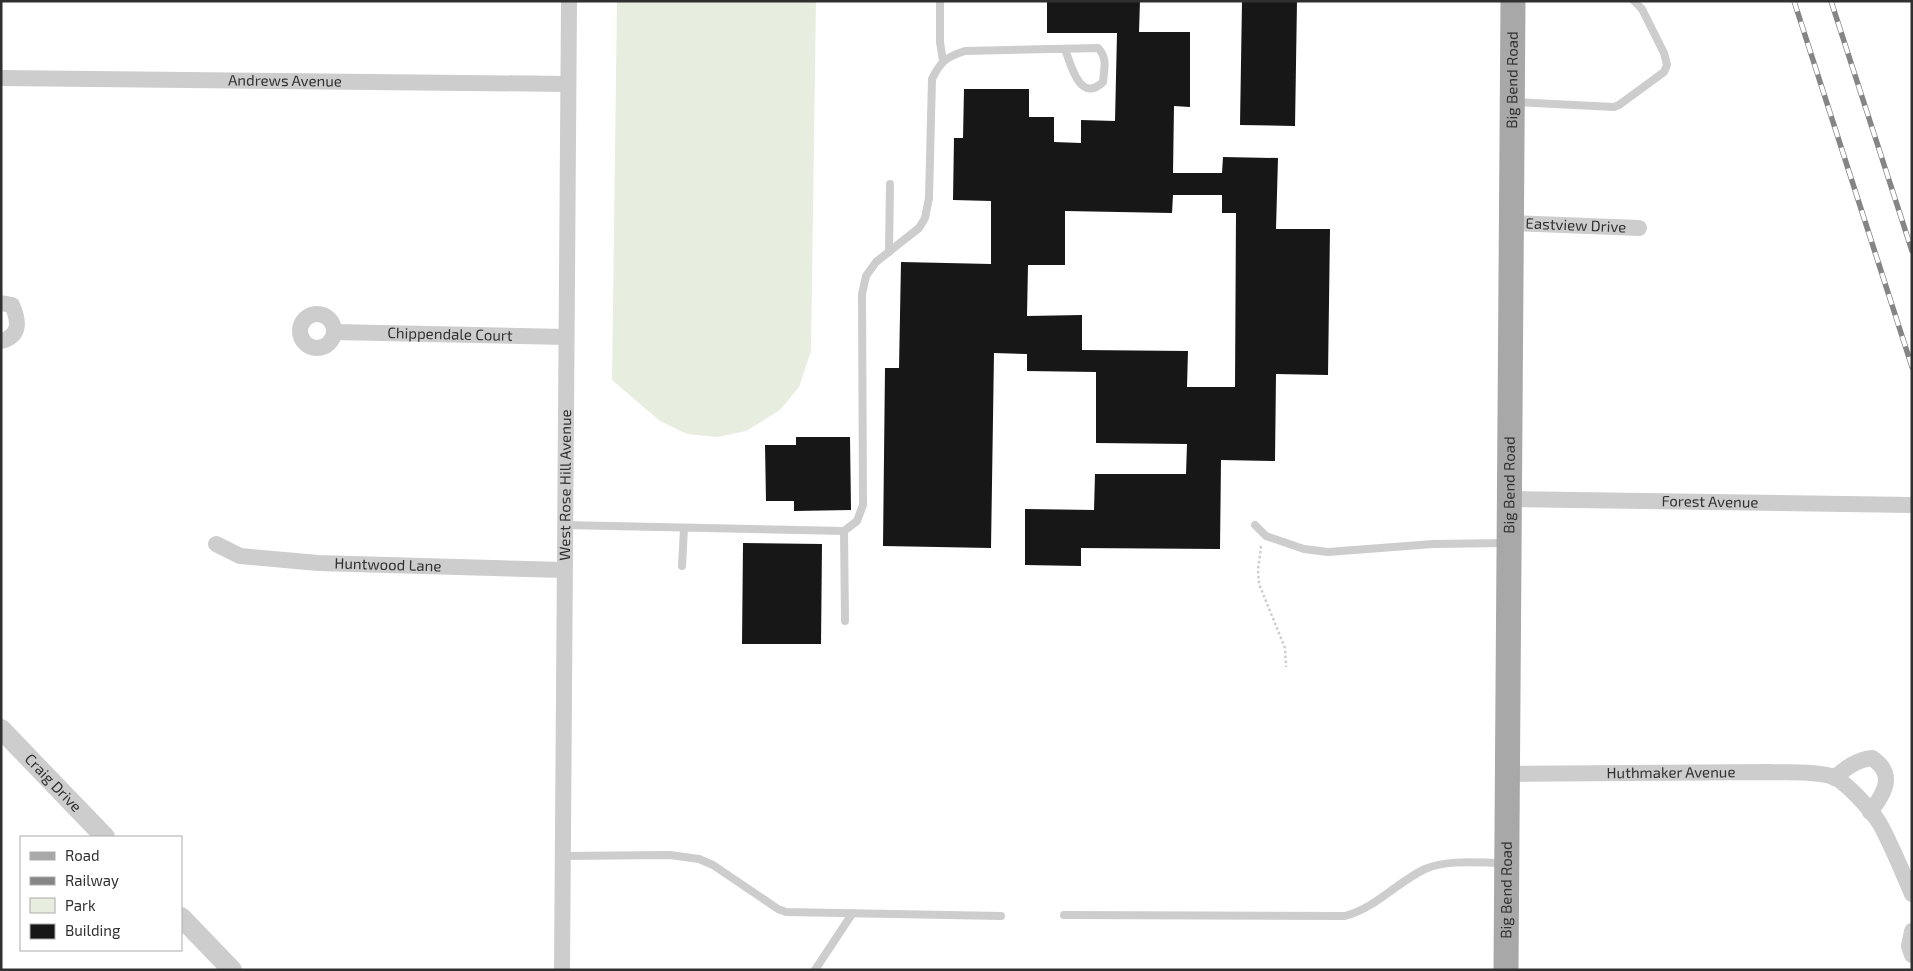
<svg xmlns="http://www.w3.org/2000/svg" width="1913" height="971" font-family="'Exo 2',sans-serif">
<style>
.green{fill:#e7eddf}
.building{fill:#171717;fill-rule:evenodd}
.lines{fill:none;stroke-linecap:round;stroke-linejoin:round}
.path{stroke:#cdcdcd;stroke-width:2.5;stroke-dasharray:2.5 2.5;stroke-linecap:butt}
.service{stroke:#cdcdcd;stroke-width:8}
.minor{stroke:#cdcdcd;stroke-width:16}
.tertiary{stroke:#cdcdcd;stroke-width:20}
.primary{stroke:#a8a8a8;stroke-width:25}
.rail-casing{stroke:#858585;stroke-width:5.5}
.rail{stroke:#fff;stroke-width:4;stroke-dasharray:11;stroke-linecap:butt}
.labels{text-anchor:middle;stroke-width:5;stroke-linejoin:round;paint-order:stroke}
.street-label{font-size:15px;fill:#303030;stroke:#fff}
</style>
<rect width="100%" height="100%" fill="#fff"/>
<path class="green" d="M617 1H816L811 351 799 387 780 410 746 431 718 437 687 434 660 421 612 380Z"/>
<g class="building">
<path d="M1047 1H1140L1139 32H1190V107L1174 106 1173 173H1222L1223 157 1278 158 1276 229H1330L1328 375 1276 374 1275 461 1221 460 1220 549 1081 548V566L1025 565V509L1094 510 1095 474H1186L1187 444 1096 443V372L1027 371V354L994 353 991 548 883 546 885 368H899L901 262 991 264V201L953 200 954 138H963L964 89H1029V117H1054V142L1081 143V120L1115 121 1117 33H1047ZM1173 195H1222V213H1236L1235 387H1187L1188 351 1082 350V315L1027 316 1028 265H1065V211L1172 213Z"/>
<path d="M1242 1H1297L1295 126 1240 125Z"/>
<path d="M796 437H850L851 510 794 511V501H766L765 445H796Z"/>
<path d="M743 543 822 544 821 644H742Z"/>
</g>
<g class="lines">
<path class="path" d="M1261 546 1258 570 1259 584 1285 648 1286 667"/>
<g class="service">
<path d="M940 1V42L943 61"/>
<path d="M1515 102 1614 107 1619 105 1664 72 1667 65 1664 53 1642 9 1634 1"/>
<path d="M889 252 890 184"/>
<path d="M564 525 844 531"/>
<path d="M1255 525 1266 536 1304 549 1328 552 1433 544 1507 543"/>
<path d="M682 566 684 528"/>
<path d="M845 621 844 531 857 521 863 505 862 294 866 276 876 262 919 228 925 218 929 198 932 79C941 61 946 57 965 51L1098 48C1108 58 1104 69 1103 82 1080 104 1071 65 1065 49"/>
<path d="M562 856 670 855 699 859 713 865 778 909 786 912 1001 916"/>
<path d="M1064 915 1345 916C1376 908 1397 882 1425 869 1449 859 1478 863 1503 863"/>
<path d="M815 970 852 914"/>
</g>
<g class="minor">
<path id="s1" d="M1 78 568 84"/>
<path id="s2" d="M1512 223 1639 228"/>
<path d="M1 303 12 305C19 321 21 336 1 341"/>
<circle cx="317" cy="331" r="17"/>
<path id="s3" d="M335 332 566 337"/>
<path id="s4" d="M1509 499 1912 505"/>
<path id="s5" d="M216 544 240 556 318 563 564 570"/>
<path id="s6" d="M1506 774 1769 772C1789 773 1811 771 1831 776 1845 780 1872 811 1880 824 1892 846 1902 871 1912 894"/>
<path d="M1834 778C1846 768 1856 760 1872 758 1896 774 1885 793 1870 812"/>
<path d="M1912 931 1909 946 1912 955"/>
<path id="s7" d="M562 970 569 1"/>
</g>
<g class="tertiary">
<path id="s8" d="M1 729 105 837"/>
<path d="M181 917 232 970"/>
</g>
<path class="primary" id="s9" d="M1506 970 1513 1"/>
<g class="rail-casing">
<g id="rail">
<path d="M1794 1 1912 367"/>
<path d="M1831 1 1912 251"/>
</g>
</g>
<use href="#rail" class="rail"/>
</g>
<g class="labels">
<g class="street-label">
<text dy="5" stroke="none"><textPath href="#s1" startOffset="284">Andrews Avenue</textPath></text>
<text dy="5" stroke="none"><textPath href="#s9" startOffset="890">Big Bend Road</textPath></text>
<text dy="5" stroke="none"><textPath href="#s2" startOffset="64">Eastview Drive</textPath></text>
<text dy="5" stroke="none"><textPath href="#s3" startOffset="115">Chippendale Court</textPath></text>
<text dy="5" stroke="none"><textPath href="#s7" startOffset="485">West Rose Hill Avenue</textPath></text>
<text dy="5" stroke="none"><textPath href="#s9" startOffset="485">Big Bend Road</textPath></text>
<text dy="5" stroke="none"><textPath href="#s4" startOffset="201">Forest Avenue</textPath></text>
<text dy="5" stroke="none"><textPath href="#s5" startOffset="175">Huntwood Lane</textPath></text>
<text dy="5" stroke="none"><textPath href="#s6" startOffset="165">Huthmaker Avenue</textPath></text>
<text dy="5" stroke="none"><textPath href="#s8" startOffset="75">Craig Drive</textPath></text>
<text dy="5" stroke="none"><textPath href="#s9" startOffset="80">Big Bend Road</textPath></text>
</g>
</g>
<rect width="1913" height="971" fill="none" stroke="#303030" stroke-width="5"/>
<rect x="20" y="836" width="162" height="115" fill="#ffffff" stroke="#acacac"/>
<rect x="30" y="852" width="25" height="8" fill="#a8a8a8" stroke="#acacac"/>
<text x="65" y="861" font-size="15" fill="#303030">Road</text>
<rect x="30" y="877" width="25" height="8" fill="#858585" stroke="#acacac"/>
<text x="65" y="886" font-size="15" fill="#303030">Railway</text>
<rect x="30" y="898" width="25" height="15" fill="#e7eddf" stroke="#acacac"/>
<text x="65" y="911" font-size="15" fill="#303030">Park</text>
<rect x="30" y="924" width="25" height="15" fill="#171717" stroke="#acacac"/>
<text x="65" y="936" font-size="15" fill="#303030">Building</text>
</svg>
